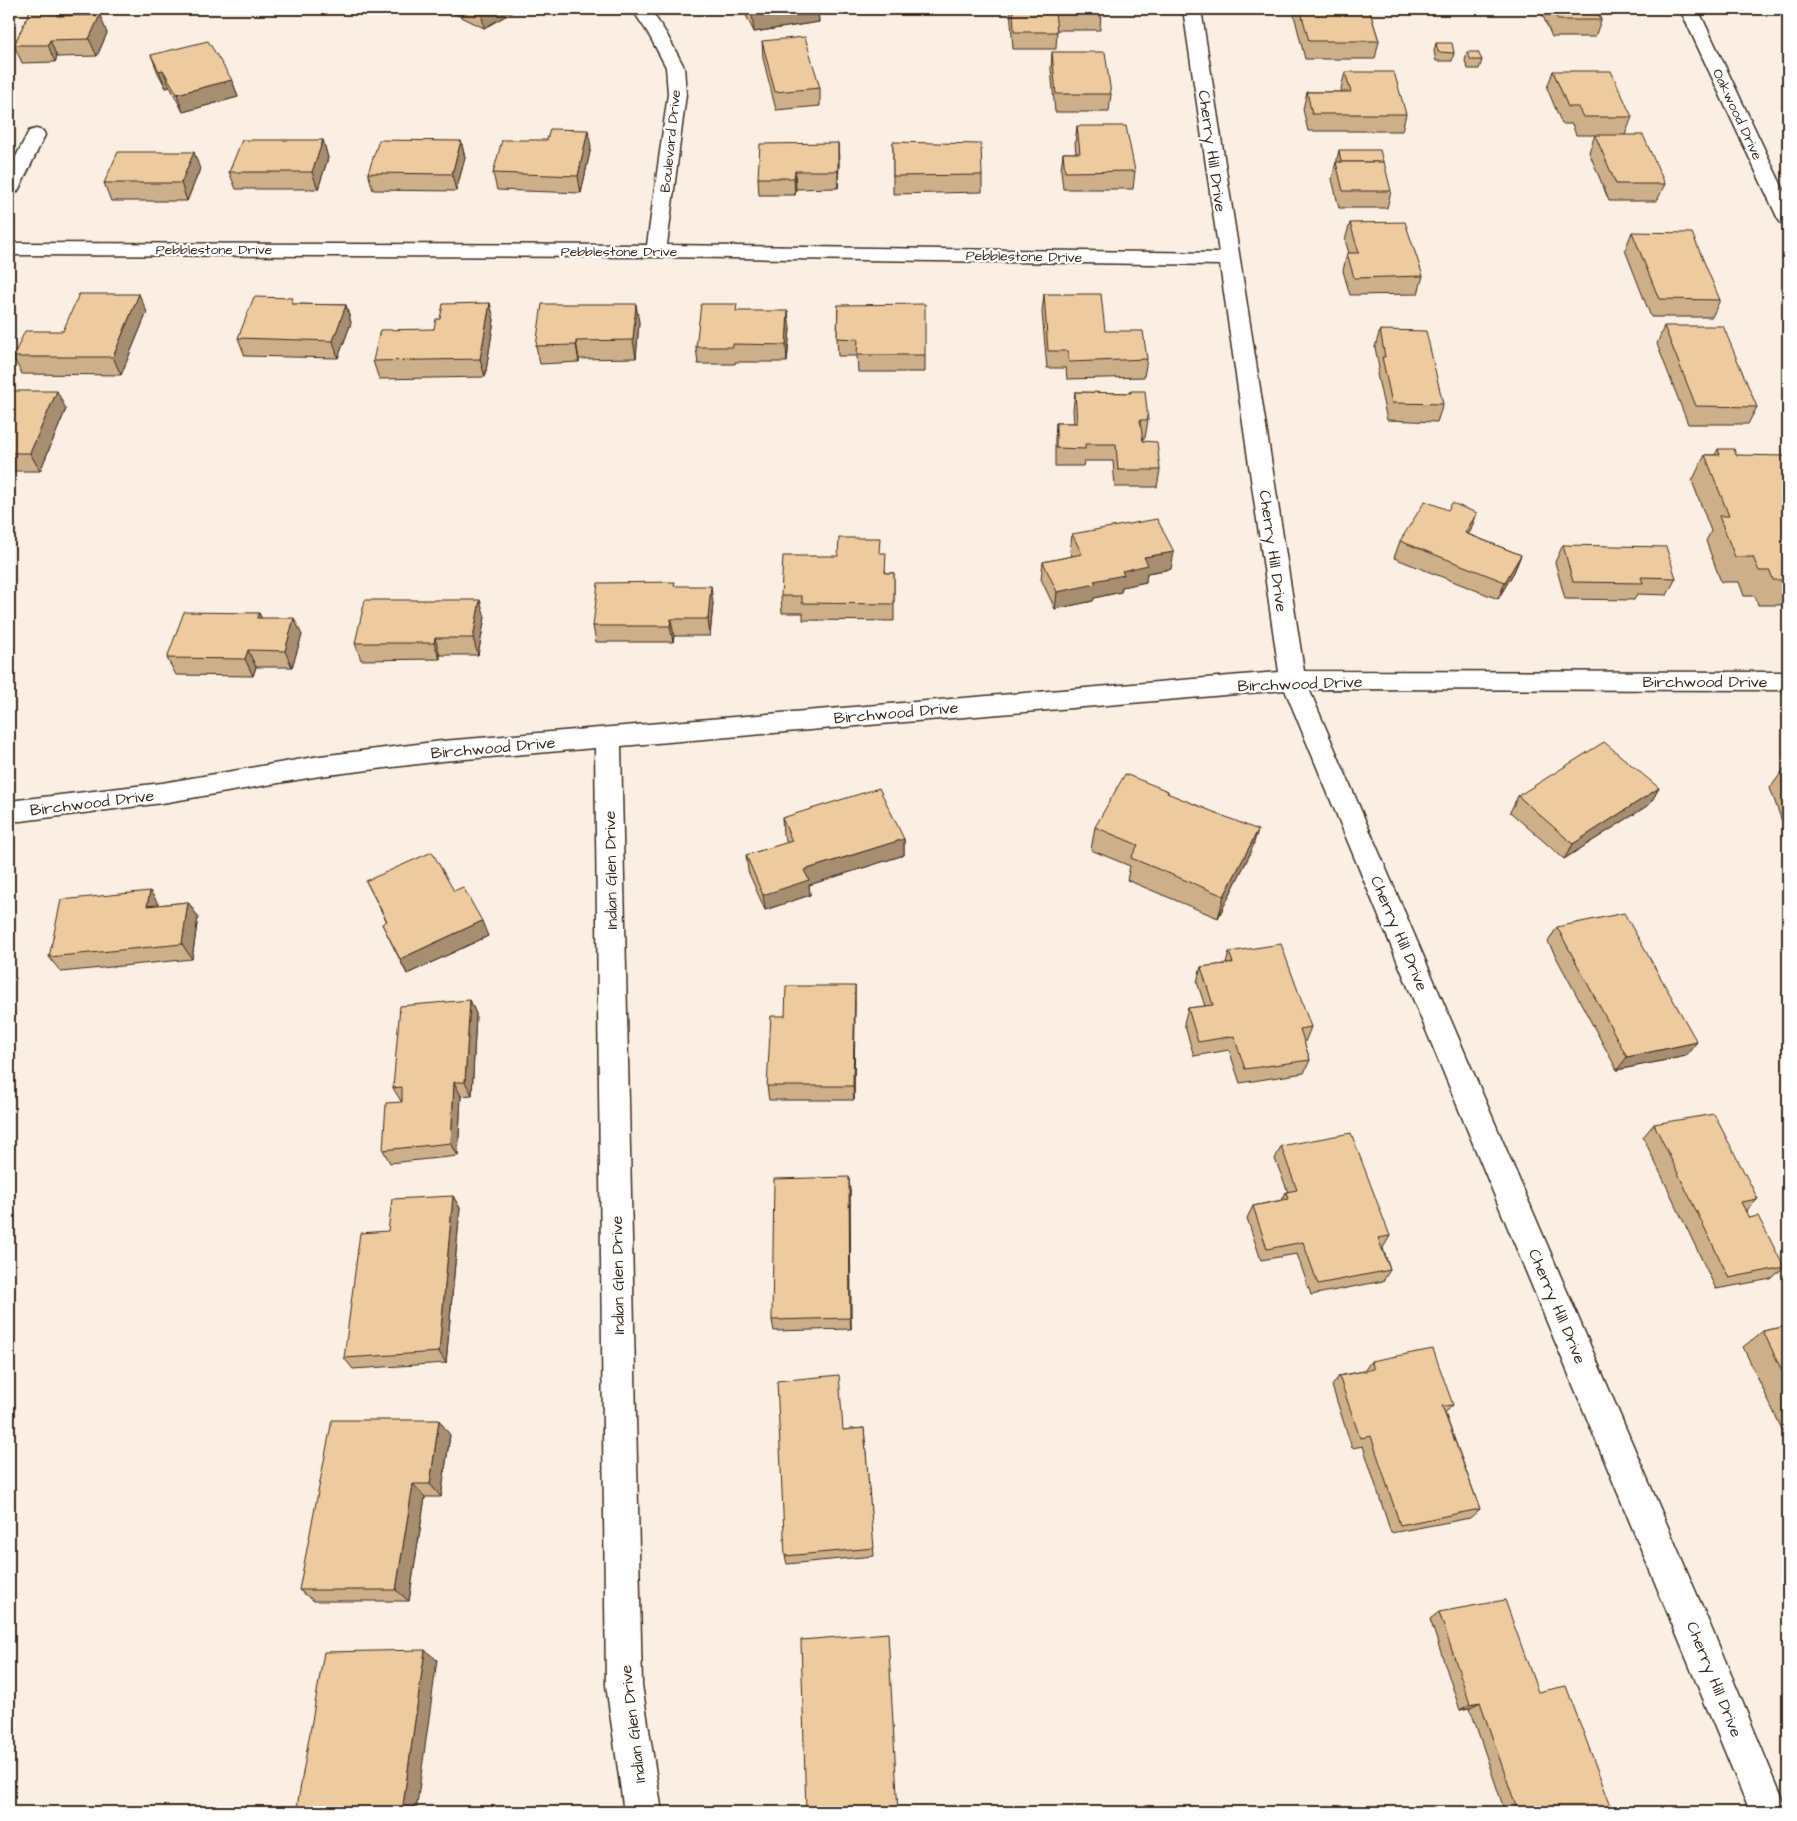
<svg xmlns="http://www.w3.org/2000/svg" width="1797" height="1821" font-family="'Architects Daughter',sans-serif">
<style>
.lines{fill:none;stroke-linecap:round;stroke-linejoin:round}
.street-casing{stroke:#3b2a1e;stroke-width:3}
.street{fill:#fff;fill-rule:evenodd}
.wall{fill:#cdaf89;stroke:#3b2a1e}
.shaded-wall{fill:#a78e6f;stroke:#3b2a1e}
.building{fill:#eecb9f;stroke:#3b2a1e}
.labels{text-anchor:middle;stroke-width:4.5;stroke-linejoin:round;paint-order:stroke}
.far-street-label{font-size:14px;fill:#3b2a1e;stroke:#fff}
.street-label{font-size:16px;fill:#3b2a1e;stroke:#fff}
</style>
<rect width="100%" height="100%" fill="#faefe2"/>
<filter id="ink" filterUnits="userSpaceOnUse"><feTurbulence type="fractalNoise" baseFrequency=".02" numOctaves="2"/><feDisplacementMap in="SourceGraphic" scale="10" xChannelSelector="R" yChannelSelector="G"/><feConvolveMatrix kernelMatrix="1 2 1 2 8 2 1 2 1" color-interpolation-filters="sRGB"/></filter>
<g filter="url(#ink)">
<g class="lines">
<g class="street-casing">
<g id="street">
<path d="M632 9H650L666 33 684 67 686 94 667 245 1219 253 1183 9H1201L1304 671 1788 672V690L1309 689 1725 1660 1788 1812H1750L1285 690 621 746 642 1685 662 1812H624L606 1685 595 748 442 761 320 776 162 803 21 821H9V801L162 783 320 756 442 741 1279 672 1220 265 656 257 9 255V243L647 245 668 94 666 67 648 33Z"/>
<path d="M1680 9H1698L1788 199V225L1781 223 1778 219Z"/>
<path d="M36 129 43 131 45 135 19 189 16 193 9 195V170L27 135 29 131Z"/>
</g>
</g>
<use href="#street" class="street"/>
</g>
<g class="wall">
<path d="M31 9H64L67 16 107 33 97 56 57 57 55 62 22 63 14 45Z"/>
<path d="M445 9H518L484 28Z"/>
<path d="M743 9H818L819 22 754 32Z"/>
<path d="M1010 9H1101V12L1100 30H1057L1056 49H1013Z"/>
<path d="M1296 9H1369L1379 41 1375 59H1305L1294 15Z"/>
<path d="M1540 9H1596L1601 20 1595 37H1552Z"/>
<path d="M762 41 820 88V106L776 110 763 58Z"/>
<path d="M1436 43 1454 53 1452 61H1436L1434 51Z"/>
<path d="M1052 52 1111 94 1109 112H1055L1051 69Z"/>
<path d="M1467 52 1482 60 1479 69H1468L1465 61Z"/>
<path d="M151 55 232 80 238 97 183 112 170 87 166 88 158 73Z"/>
<path d="M1553 71 1632 117 1625 135 1665 184 1657 201H1609L1589 152 1595 135H1576L1572 124H1562L1547 88Z"/>
<path d="M1345 72 1406 114 1402 131H1308L1303 109 1307 92H1342L1341 89Z"/>
<path d="M1077 126 1135 171 1133 189H1063L1061 170 1063 153H1076L1075 143Z"/>
<path d="M323 140 328 158 318 189H236L229 172Z"/>
<path d="M461 141 465 158 456 191 373 190 368 173Z"/>
<path d="M893 142 982 175V192L893 194Z"/>
<path d="M591 147 581 193 497 190 493 173Z"/>
<path d="M1339 150 1391 191 1387 208H1339L1332 179 1336 162H1337V159Z"/>
<path d="M839 161 838 188 796 189 795 195H759L758 178Z"/>
<path d="M200 169 187 201H111L104 183Z"/>
<path d="M1350 223 1423 276 1418 294 1350 295 1343 271 1347 253H1349L1345 240Z"/>
<path d="M1632 232 1720 300 1712 317H1651L1625 250Z"/>
<path d="M1044 294 1105 331 1147 359 1144 377 1067 379 1066 368H1047L1042 312Z"/>
<path d="M490 303 494 320 485 377 379 379 373 361 434 329 440 319Z"/>
<path d="M295 304 346 305 351 323 338 358 245 356 238 338Z"/>
<path d="M838 305 925 355V372H858L857 356H838L837 338Z"/>
<path d="M738 311 790 329 787 362H735V364H698L696 347Z"/>
<path d="M147 312 121 375 22 374 13 357 63 331Z"/>
<path d="M639 322 636 358 579 359V362L540 364 536 346Z"/>
<path d="M1664 326 1757 407 1748 424H1688L1657 344Z"/>
<path d="M1380 330 1443 404 1437 422 1387 420 1377 374 1379 368 1375 347Z"/>
<path d="M9 391 66 409 40 471H9Z"/>
<path d="M1131 391 1148 420 1145 438H1142L1143 441 1160 470 1157 487H1115L1113 461H1084L1083 466H1055V440L1056 423H1074L1073 410 1075 392 1131 393Z"/>
<path d="M1718 449 1736 455 1788 461V597H1787L1782 605H1758L1755 596H1744L1739 582H1721L1706 541 1711 531 1692 481 1705 455H1715Z"/>
<path d="M1471 530 1468 534 1521 555 1514 572 1498 599 1394 558 1400 541Z"/>
<path d="M1072 534 1171 569 1147 573 1146 582 1122 587 1121 592 1094 598 1093 601 1055 609 1041 579 1043 562 1072 556 1070 551Z"/>
<path d="M1563 545 1676 578 1667 595 1637 594 1634 600 1565 599 1555 562Z"/>
<path d="M880 553 886 573H894V621L803 620V613H782L781 596 838 556Z"/>
<path d="M713 603 710 636H674L673 642H596L593 626Z"/>
<path d="M259 613 261 618 302 635 292 667H256L253 676 176 675 167 658Z"/>
<path d="M485 617 478 655H440V659L361 660 355 643Z"/>
<path d="M1787 765H1788V838L1770 788Z"/>
<path d="M1659 788 1650 804 1564 859 1510 812 1518 796Z"/>
<path d="M1168 791V794L1251 852 1218 918 1127 880 1130 866 1091 850 1095 827Z"/>
<path d="M782 818 904 839V855L809 885 810 895 765 910 748 871 746 855 787 843 783 834Z"/>
<path d="M366 881 454 891 488 936 407 974 382 924 387 922Z"/>
<path d="M150 891 158 905 188 902 198 917 192 959 61 972 49 957Z"/>
<path d="M1557 927 1686 1056 1617 1070 1548 942Z"/>
<path d="M1229 952 1311 1027 1305 1042H1304L1310 1060 1304 1073 1240 1083 1229 1050 1194 1056 1184 1023 1188 1008 1205 1006 1197 982 1201 967 1226 964Z"/>
<path d="M470 1000 476 1014 472 1095 461 1096 458 1156 390 1163 383 1150 402 1101H401L393 1088Z"/>
<path d="M855 1001 854 1100H769L767 1086 785 1016Z"/>
<path d="M1654 1124 1758 1199 1746 1211 1749 1218 1784 1267 1771 1279 1716 1289 1643 1137Z"/>
<path d="M1281 1146 1390 1236 1383 1248 1390 1270 1383 1281 1311 1295 1297 1254 1261 1260 1247 1218 1253 1206 1282 1200 1286 1192H1288L1275 1159Z"/>
<path d="M850 1190 851 1329 774 1331 772 1320Z"/>
<path d="M453 1196 460 1208 446 1363 353 1369 344 1358 388 1231Z"/>
<path d="M1788 1326V1442L1743 1347 1763 1331Z"/>
<path d="M1371 1361 1453 1405 1445 1413 1480 1509 1470 1518 1391 1533 1363 1446 1352 1448 1332 1386 1339 1376 1364 1371Z"/>
<path d="M864 1428 874 1556 787 1564 785 1556 843 1430Z"/>
<path d="M450 1435 441 1497H425L409 1601H314L299 1590Z"/>
<path d="M1439 1612 1613 1812H1505L1470 1708 1460 1710 1430 1619Z"/>
</g>
<g class="shaded-wall">
<path d="M60 9H64L69 22 57 16Z"/>
<path d="M483 9H518L484 28 481 10Z"/>
<path d="M790 9H818L819 22 754 32 752 15Z"/>
<path d="M100 15 107 33 97 56 89 39Z"/>
<path d="M50 40 57 57 55 62 48 45Z"/>
<path d="M163 70 170 87 166 88 159 71Z"/>
<path d="M232 80 238 97 183 112 177 94Z"/>
<path d="M588 130 591 147 581 193 578 176Z"/>
<path d="M323 140 328 158 318 189 312 172Z"/>
<path d="M461 141 465 158 456 191 452 174Z"/>
<path d="M838 143 839 161 838 188Z"/>
<path d="M194 152 200 169 187 201 181 183Z"/>
<path d="M795 171 796 189 795 195 794 178Z"/>
<path d="M139 294 147 312 121 375 113 357Z"/>
<path d="M490 303 494 320 485 377 480 359Z"/>
<path d="M636 304 639 322 636 358 633 340Z"/>
<path d="M346 305 351 323 338 358 333 341Z"/>
<path d="M788 311 790 329 787 362 786 345Z"/>
<path d="M576 341 579 359V362L576 345Z"/>
<path d="M57 391 66 409 40 471 30 453Z"/>
<path d="M1477 513 1471 530 1458 550 1465 533Z"/>
<path d="M9 514 13 521 9 530Z"/>
<path d="M1174 552 1171 569 1147 573 1146 582 1122 587 1121 592 1094 598 1093 601 1055 609 1057 592 1094 581 1122 571 1144 557Z"/>
<path d="M1521 555 1514 572 1498 599 1505 582Z"/>
<path d="M711 586 713 603 710 636 708 619Z"/>
<path d="M480 600 485 617 478 655 473 638Z"/>
<path d="M259 613 267 629 257 618Z"/>
<path d="M294 618 302 635 292 667 285 651Z"/>
<path d="M671 619 674 636 673 642 670 626Z"/>
<path d="M435 638 440 655V659L434 643Z"/>
<path d="M248 650 256 667 253 676 245 659Z"/>
<path d="M1659 788 1650 804 1564 859 1573 844Z"/>
<path d="M1258 830 1251 852 1218 918 1224 896Z"/>
<path d="M904 839V855L809 885 810 895 765 910 763 895 804 870Z"/>
<path d="M150 891 160 906H147Z"/>
<path d="M188 902 198 917 192 959 182 944Z"/>
<path d="M482 921 488 936 407 974 400 959Z"/>
<path d="M855 986V1001L854 1100 853 1086Z"/>
<path d="M470 1000 476 1014 472 1095 465 1082Z"/>
<path d="M1697 1042 1686 1056 1617 1070 1627 1057Z"/>
<path d="M454 1082 461 1096 458 1156 451 1143Z"/>
<path d="M849 1177 850 1190 851 1329 850 1318Z"/>
<path d="M453 1196 460 1208 446 1363 439 1352Z"/>
<path d="M439 1420 450 1435 441 1497 430 1484Z"/>
<path d="M413 1484 425 1497 409 1601 396 1590Z"/>
<path d="M425 1650 437 1660 416 1812H402Z"/>
<path d="M1480 1702 1470 1708 1460 1710 1470 1704Z"/>
</g>
<g class="building">
<path d="M31 9H60L57 16 100 15 89 39 50 40 48 45H14Z"/>
<path d="M750 9H790L752 15Z"/>
<path d="M1013 9H1101V12H1055L1057 32H1014Z"/>
<path d="M1300 9H1369L1379 41H1309Z"/>
<path d="M1553 9H1596L1601 20H1558Z"/>
<path d="M805 37 820 88 775 92 762 41Z"/>
<path d="M208 41 232 80 177 94 163 70 159 71 151 55Z"/>
<path d="M1436 43H1452L1454 53 1438 52Z"/>
<path d="M1052 52H1105L1111 94H1056Z"/>
<path d="M1467 52H1478L1482 60H1471Z"/>
<path d="M1553 71H1611L1632 117H1583L1578 107H1568Z"/>
<path d="M1345 72H1394L1406 114H1312L1307 92H1351Z"/>
<path d="M1077 126H1126L1135 171 1065 172 1063 153H1080Z"/>
<path d="M550 129 588 130 578 176 493 173 502 140H547Z"/>
<path d="M1595 135H1643L1665 184H1616Z"/>
<path d="M242 140H323L312 172H229Z"/>
<path d="M379 140 461 141 452 174 368 173Z"/>
<path d="M893 142 981 144 982 175 893 176Z"/>
<path d="M838 143V171H795L794 178H758L760 144Z"/>
<path d="M1339 150H1380L1383 162H1341Z"/>
<path d="M118 152H194L181 183H104Z"/>
<path d="M1336 162H1384L1391 191H1343Z"/>
<path d="M1405 222 1423 276 1354 278 1347 253H1359L1350 223Z"/>
<path d="M1632 232 1692 233 1720 300 1659 299Z"/>
<path d="M79 294H139L113 357H13L25 331H63Z"/>
<path d="M1044 294H1101L1105 331H1143L1147 359 1069 362 1068 351H1048Z"/>
<path d="M254 297 293 298 291 304 346 305 333 341 238 338Z"/>
<path d="M490 303 480 359 373 361 380 330 434 329 436 319H440L443 304Z"/>
<path d="M542 304H636L633 340 576 341V345L536 346Z"/>
<path d="M701 304H737L736 311H788L786 345 733 344V347H696Z"/>
<path d="M925 304V355H857L858 339 837 338 838 305Z"/>
<path d="M1664 326H1723L1757 407 1696 406Z"/>
<path d="M1380 330 1426 331 1443 404 1392 403 1382 357H1385Z"/>
<path d="M9 391H57L30 453H9Z"/>
<path d="M1131 391H1145L1148 420H1140L1143 441 1157 442 1160 470H1118L1116 444H1085V449L1056 448V423H1077L1075 392 1131 393Z"/>
<path d="M1718 449H1734L1736 455 1786 456 1788 461V580H1773L1770 571H1759L1753 557H1735L1719 516H1729L1705 455H1720Z"/>
<path d="M1425 501 1448 510 1452 503 1477 513 1465 533 1521 555 1505 582 1400 541Z"/>
<path d="M1157 519 1174 552 1144 557 1148 565 1122 571 1124 575 1094 581 1096 584 1057 592 1043 562 1082 554 1072 534Z"/>
<path d="M839 538H880L879 553H886L885 573H894V604L802 603V596H781L783 556H838Z"/>
<path d="M1563 545 1666 547 1676 578 1641 577 1643 583 1573 582Z"/>
<path d="M675 582 674 586H711L708 619H671L670 626H593L598 583Z"/>
<path d="M365 600H480L473 638H435L434 643H355Z"/>
<path d="M184 612 259 613 257 618H294L285 651 248 650 245 659 167 658Z"/>
<path d="M1604 742 1659 788 1573 844 1518 796Z"/>
<path d="M1125 774 1168 791 1167 793 1258 830 1224 896 1131 858 1138 845 1095 827Z"/>
<path d="M879 788 904 839 804 870 809 880 763 895 746 855 792 841 782 818Z"/>
<path d="M432 852 454 891 463 887 482 921 400 959 382 924 387 921 366 881Z"/>
<path d="M150 891 147 906 188 902 182 944 49 957 61 900Z"/>
<path d="M1624 913 1697 1042 1627 1057 1557 927Z"/>
<path d="M1281 944 1311 1027 1300 1029 1310 1060 1245 1069 1234 1036 1198 1042 1188 1008 1213 1005 1201 967 1233 963 1229 952Z"/>
<path d="M786 986H855L853 1086H767L771 1016H785Z"/>
<path d="M470 1000 465 1082H454L451 1143 383 1150 386 1103 402 1102V1087L393 1088 400 1006Z"/>
<path d="M1714 1114 1758 1199 1741 1202 1749 1218 1758 1216 1784 1267 1729 1278 1654 1124Z"/>
<path d="M1351 1133 1390 1236 1378 1238 1390 1270 1318 1284 1303 1242 1267 1249 1253 1206 1288 1199 1286 1192 1297 1190 1281 1146Z"/>
<path d="M849 1177 850 1318 772 1320 774 1179Z"/>
<path d="M453 1196 439 1352 344 1358 360 1233 388 1231 392 1199Z"/>
<path d="M1788 1326V1383L1763 1331Z"/>
<path d="M1433 1349 1453 1405 1442 1406 1480 1509 1400 1525 1371 1436 1360 1438 1339 1376 1374 1369 1371 1361Z"/>
<path d="M839 1375 843 1430 864 1428 874 1548 785 1556 777 1381Z"/>
<path d="M332 1420H439L430 1484H413L396 1590H299Z"/>
<path d="M1505 1600 1538 1692 1566 1686 1613 1812H1518L1480 1702 1470 1704 1439 1612Z"/>
<path d="M888 1633 898 1812H806L801 1640Z"/>
<path d="M425 1650 402 1812H302L303 1807H297L324 1652Z"/>
</g>
</g>
<g class="labels">
<g class="far-street-label">
<text transform="translate(1738 114) rotate(65)" y="5">Oakwood Drive</text>
<text transform="translate(670 141) rotate(-84)" y="5">Boulevard Drive</text>
<text x="214" y="254">Pebblestone Drive</text>
<text x="619" y="256">Pebblestone Drive</text>
<text transform="translate(1024 256) rotate(1)" y="5">Pebblestone Drive</text>
</g>
<g class="street-label">
<text transform="translate(1213 151) rotate(82)" y="6">Cherry Hill Drive</text>
<text transform="translate(1274 551) rotate(82)" y="6">Cherry Hill Drive</text>
<text x="1705" y="687">Birchwood Drive</text>
<text transform="translate(1300 683) rotate(-2)" y="6">Birchwood Drive</text>
<text transform="translate(896 712) rotate(-5)" y="6">Birchwood Drive</text>
<text transform="translate(493 747) rotate(-5)" y="6">Birchwood Drive</text>
<text transform="translate(92 802) rotate(-7)" y="6">Birchwood Drive</text>
<text transform="translate(610 870) rotate(-91)" y="6">Indian Glen Drive</text>
<text transform="translate(1400 933) rotate(67)" y="6">Cherry Hill Drive</text>
<text transform="translate(617 1275) rotate(-91)" y="6">Indian Glen Drive</text>
<text transform="translate(1558 1306) rotate(67)" y="6">Cherry Hill Drive</text>
<text transform="translate(1715 1679) rotate(68)" y="6">Cherry Hill Drive</text>
<text transform="translate(632 1724) rotate(-97)" y="6">Indian Glen Drive</text>
</g>
</g>
<rect width="1797" height="1821" fill="none" stroke="#fff" stroke-width="30"/>
<rect x="15" y="15" width="1767" height="1791" fill="none" stroke="#3b2a1e" stroke-width="2" filter="url(#ink)"/>
</svg>
